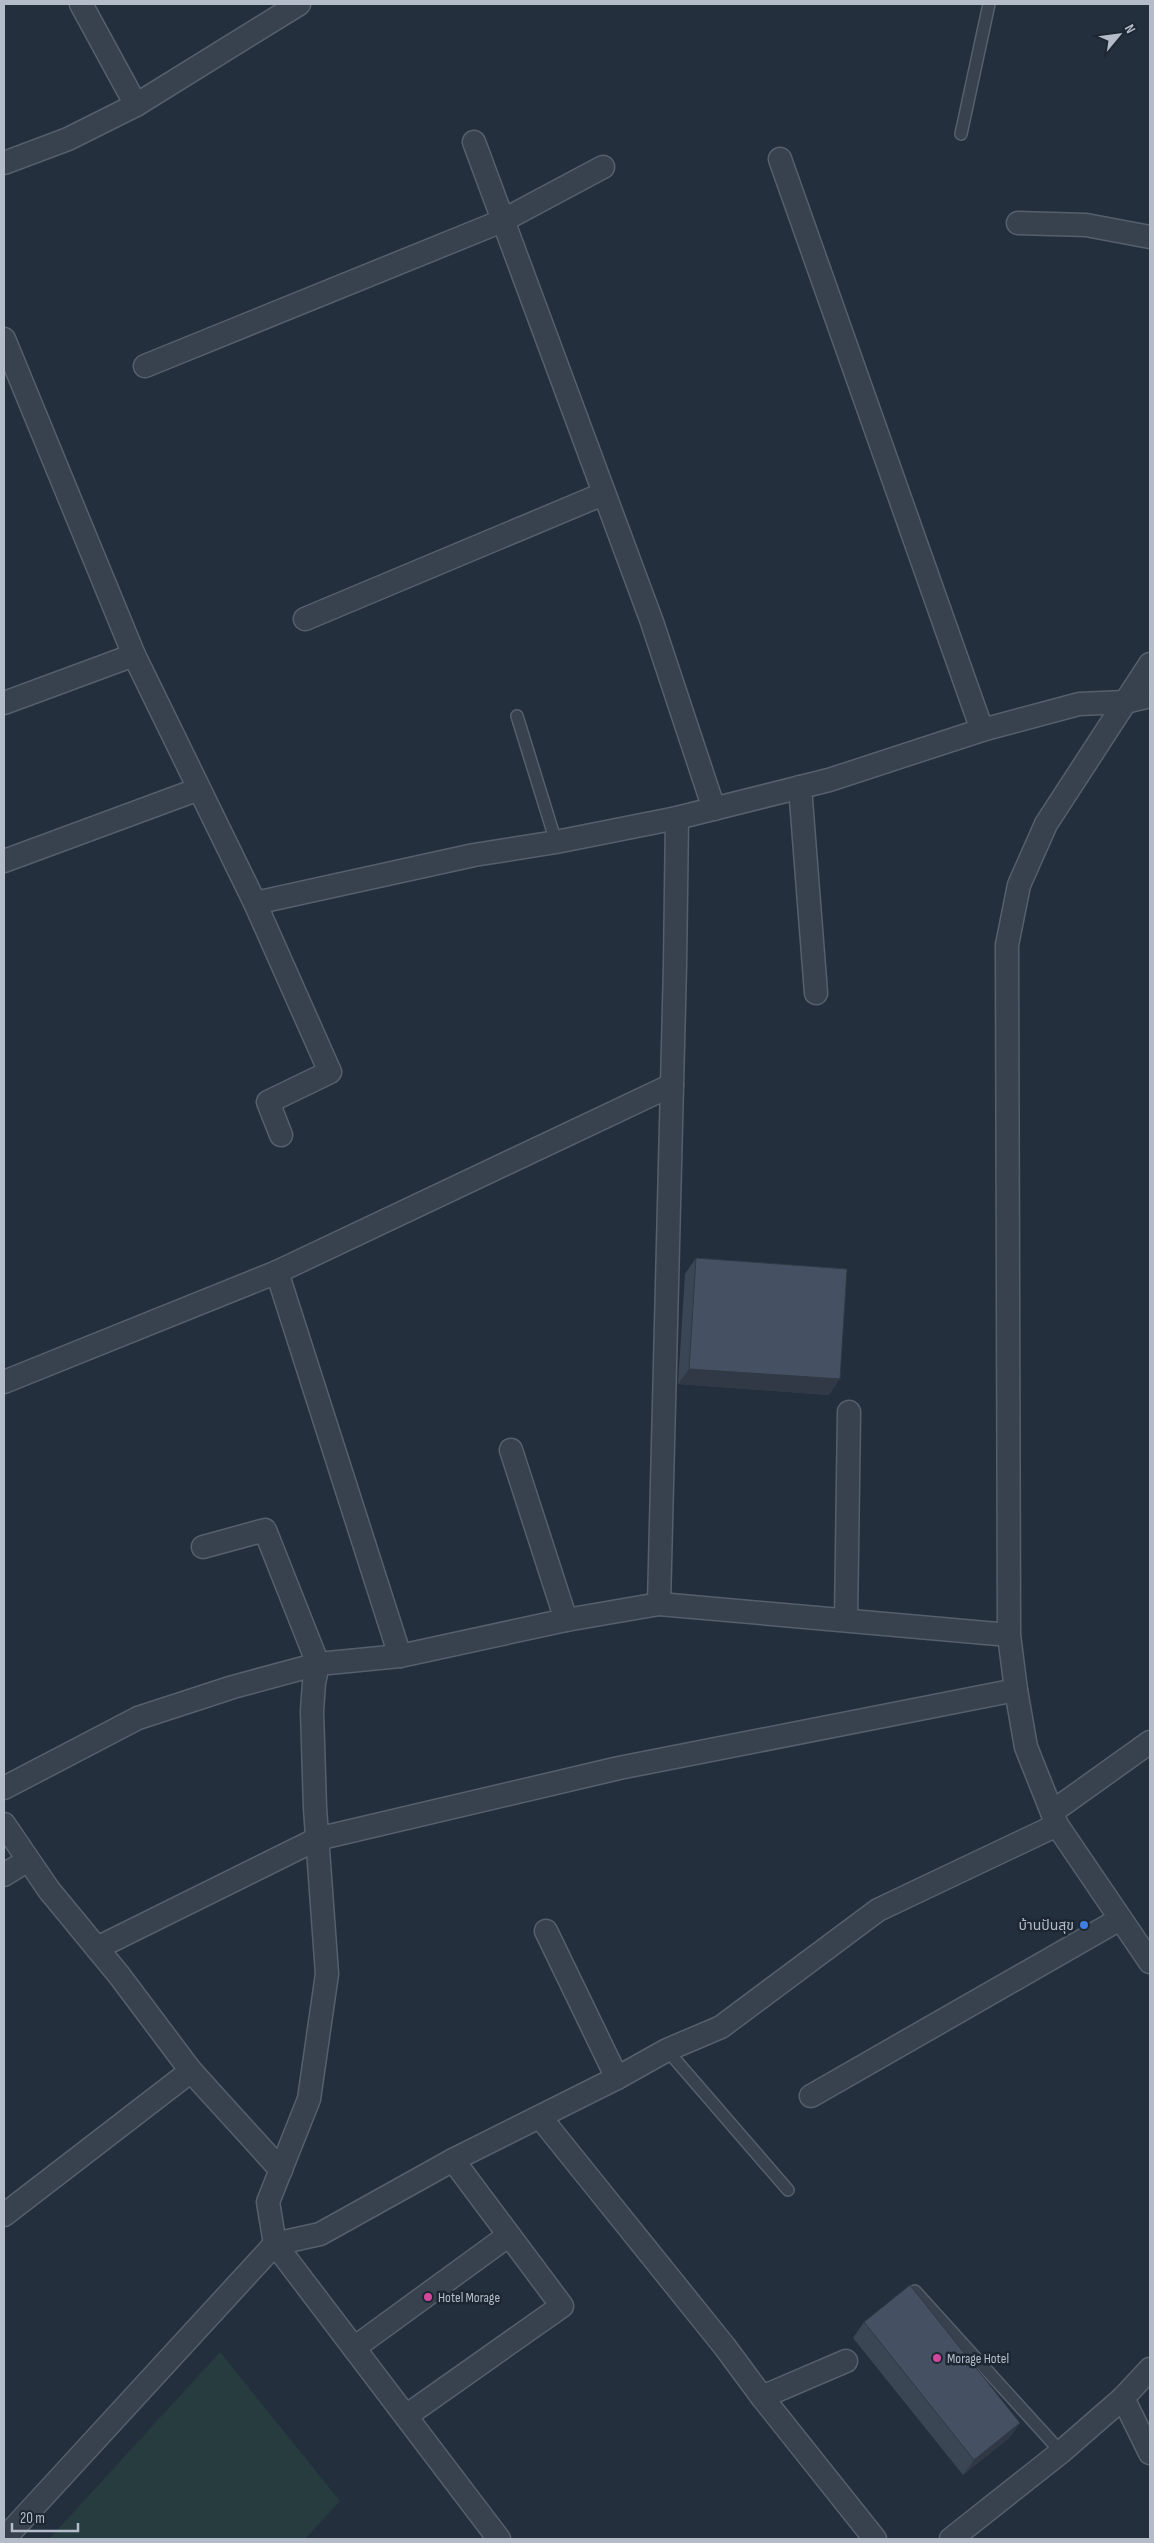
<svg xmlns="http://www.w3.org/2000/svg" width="1154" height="2543" font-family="'Sofia Sans Condensed','Noto Sans Thai',sans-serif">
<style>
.green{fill:#263c3f}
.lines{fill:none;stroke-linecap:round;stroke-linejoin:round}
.service-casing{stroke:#565f6c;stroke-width:14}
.minor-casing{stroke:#565f6c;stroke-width:25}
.service{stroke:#38414e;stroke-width:11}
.minor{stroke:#38414e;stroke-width:22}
.wall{fill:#3b4654}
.shaded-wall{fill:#303945}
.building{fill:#455162;stroke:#303945}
.shop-dot{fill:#3f7fe0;stroke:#1d2633;stroke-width:2}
.hotel-dot{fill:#d1479c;stroke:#1d2633;stroke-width:2}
.labels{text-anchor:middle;stroke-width:5;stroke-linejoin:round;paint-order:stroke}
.poi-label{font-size:14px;fill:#b4bcc9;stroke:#1d2633;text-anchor:start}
</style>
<rect width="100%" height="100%" fill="#242f3e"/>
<path class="green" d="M220 2352 340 2501 305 2539H49Z"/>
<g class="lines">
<g class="service-casing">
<g id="service">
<path d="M961 134 989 4"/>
<path d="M517 716 556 842"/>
<path d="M667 2050 788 2190"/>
<path d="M915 2291 1061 2452"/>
</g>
</g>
<g class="minor-casing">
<g id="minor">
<path d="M81 4 136 105"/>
<path d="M474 142 652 622 714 809"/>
<path d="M780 159 982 730"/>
<path d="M4 163 68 139 136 105 299 4"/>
<path d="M1018 223 1086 225 1150 237"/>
<path d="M4 339 134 655 255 903 474 855 556 842 677 818 829 780 982 730 1079 704 1125 702 1150 696"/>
<path d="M145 366 502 221 603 167"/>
<path d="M305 619 603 494"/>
<path d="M1150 664 1046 824 1019 885 1007 945 1009 1635 1016 1690 1026 1747 1057 1825 1150 1962"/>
<path d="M4 703 134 655"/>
<path d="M800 787 816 993"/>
<path d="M4 861 199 789"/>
<path d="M255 903 330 1072 268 1102 281 1135"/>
<path d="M277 1272 400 1656"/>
<path d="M4 1382 277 1272 672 1085"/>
<path d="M511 1450 566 1620"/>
<path d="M659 1604 675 965 677 818"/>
<path d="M846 1620 849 1412"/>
<path d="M4 1788 138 1718 233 1687 318 1664 265 1530 203 1547"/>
<path d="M1052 1812 1150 1742"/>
<path d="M4 1824 49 1890 119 1975 191 2071 281 2170"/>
<path d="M4 1875 28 1860"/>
<path d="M546 1931 617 2078"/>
<path d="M97 1948 317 1839 619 1768 1016 1690"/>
<path d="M811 2096 1120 1919"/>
<path d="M540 2117 725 2347 762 2397 875 2539"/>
<path d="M4 2215 191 2071"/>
<path d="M354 2348 509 2235"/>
<path d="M1150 2369 1123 2398 1150 2453"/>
<path d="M762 2397 846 2361"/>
<path d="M406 2416 562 2306 453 2160"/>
<path d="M4 2539 275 2244 320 2234 453 2160 617 2078 667 2050 721 2027 878 1910 1057 1825"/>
<path d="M499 2539 275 2244 268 2202 309 2099 327 1974 315 1808 312 1711 314 1683 318 1664 400 1656 566 1620 659 1604 1009 1635"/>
<path d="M951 2539 1061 2452 1123 2398"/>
</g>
</g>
<use href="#service" class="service"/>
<use href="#minor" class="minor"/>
</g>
<g class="wall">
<path d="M696 1258 829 1395 678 1384 685 1274Z"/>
<path d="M864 2322 1020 2423 1009 2438 963 2475 853 2338Z"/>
</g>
<g class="shaded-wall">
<path d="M689 1369 840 1379 829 1395 678 1384Z"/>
<path d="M1020 2423 1009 2438 963 2475 974 2460Z"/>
</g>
<g class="building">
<path d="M696 1258 847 1269 840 1379 689 1369Z"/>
<path d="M910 2285 1020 2423 974 2460 864 2322Z"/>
</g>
<circle class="shop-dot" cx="1084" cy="1925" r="5"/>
<g class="hotel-dot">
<circle cx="428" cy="2297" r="5"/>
<circle cx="937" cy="2358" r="5"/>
</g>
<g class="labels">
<g class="poi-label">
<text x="1074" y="1930" text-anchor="end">บ้านปันสุข</text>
<text x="438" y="2302">Hotel Morage</text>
<text x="947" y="2363">Morage Hotel</text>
</g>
</g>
<rect width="1154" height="2543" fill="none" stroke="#b4bcc9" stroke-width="10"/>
<g transform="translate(1119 35) rotate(61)" stroke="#1d2633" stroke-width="4" paint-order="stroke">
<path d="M0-4L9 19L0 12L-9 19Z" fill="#b4bcc9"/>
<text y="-8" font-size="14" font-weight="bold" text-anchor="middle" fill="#b4bcc9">N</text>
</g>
<path d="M12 2523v8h66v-8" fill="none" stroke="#b4bcc9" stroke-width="2.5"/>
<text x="20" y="2523" font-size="15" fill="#b4bcc9" stroke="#1d2633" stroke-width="4" paint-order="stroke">20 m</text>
</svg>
